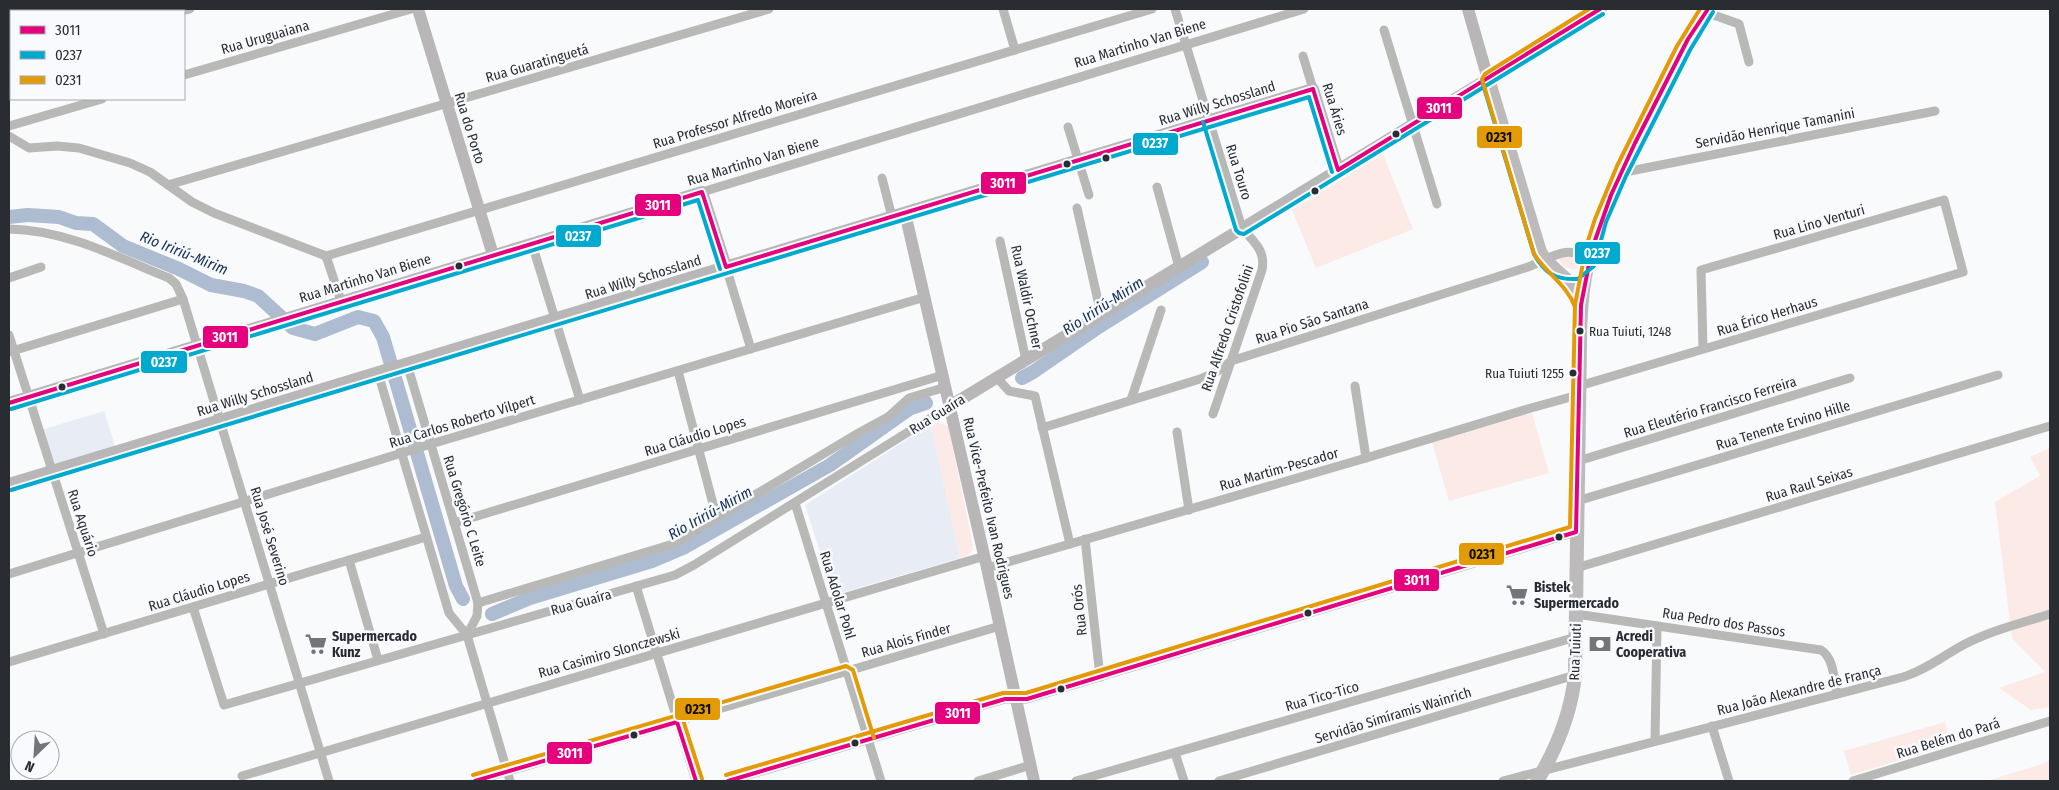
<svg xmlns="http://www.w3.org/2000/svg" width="2059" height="790" font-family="'Fira Sans Condensed',sans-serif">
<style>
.built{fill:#e8edf5}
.green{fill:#fbeae6}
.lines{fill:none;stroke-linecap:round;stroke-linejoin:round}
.river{stroke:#aebcd1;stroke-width:14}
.street{stroke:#b8b8b7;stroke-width:9}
.secondary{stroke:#b8b6b6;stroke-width:12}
.primary{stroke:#bcbabb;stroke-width:14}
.bus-1-casing{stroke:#f8fafd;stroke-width:8}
.bus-2-casing{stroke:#f8fafd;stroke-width:8}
.bus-3-casing{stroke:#f8fafd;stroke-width:8}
.bus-1{stroke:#e5007d;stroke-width:4}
.bus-2{stroke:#00a9ce;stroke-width:4}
.bus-3{stroke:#e29a05;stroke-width:4}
.bus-dot{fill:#292d32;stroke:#f8fafd;stroke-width:2}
.labels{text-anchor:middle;stroke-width:5;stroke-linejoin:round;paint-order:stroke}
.bus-label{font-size:13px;fill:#292d32;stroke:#f8fafd;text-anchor:start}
.street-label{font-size:14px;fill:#292d32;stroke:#f8fafd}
.poi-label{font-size:14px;font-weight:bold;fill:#292d32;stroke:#f8fafd;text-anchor:start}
.water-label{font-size:15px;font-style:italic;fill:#143057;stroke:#f8fafd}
.line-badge{stroke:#f8fafd;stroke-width:2}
.badge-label{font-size:14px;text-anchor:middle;font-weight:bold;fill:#fff}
.pale-badge-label{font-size:14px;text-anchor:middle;font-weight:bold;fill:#111}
</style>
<rect width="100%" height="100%" fill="#f9fafc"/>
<g class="built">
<path d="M104 411 116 449 53 468 41 430Z"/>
<path d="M931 424 960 558 834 595 805 505Z"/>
</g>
<g class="green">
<path d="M1383 154 1413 229 1316 268 1292 210Z"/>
<path d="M1574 256 1580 260 1579 267 1574 270 1563 266 1558 257Z"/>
<path d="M1532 413 1549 473 1449 501 1432 442Z"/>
<path d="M938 423 948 426 973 545C972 553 968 557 960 558L931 424Z"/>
<path d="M2050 448V707L2031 710 1999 688 2045 672 2012 638 1995 502 2040 476 2030 457Z"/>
<path d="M1945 722 1950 745 1851 775 1844 751Z"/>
<path d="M2050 760V781H1986L2042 764Z"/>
</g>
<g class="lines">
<g class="river">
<path d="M9 217 28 215 59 217 76 223 93 224 123 246 179 269 211 285 244 291 258 296 293 328 315 334 358 317 374 321 383 337 456 586 463 599"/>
<path d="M1022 378 1033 372 1100 326 1202 262"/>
<path d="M492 614 530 598 652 561 685 547 830 465 909 409 926 403"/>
</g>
<g class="street">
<path d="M1003 9 1015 50"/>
<path d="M1175 9 1242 228C1254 242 1266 251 1262 270L1213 414"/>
<path d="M182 11 190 9"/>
<path d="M1705 12 1739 24 1749 62"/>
<path d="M1384 30 1437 204"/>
<path d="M1303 56 1313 89"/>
<path d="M9 61H11"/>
<path d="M184 75 411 9"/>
<path d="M9 126 102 99"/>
<path d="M1068 127 1089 195"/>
<path d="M9 136 29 148 57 146 79 148 130 163 150 172 192 202 214 213 326 256 341 301"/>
<path d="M1620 173 1935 111"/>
<path d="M882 178 892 217"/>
<path d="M168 185 769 9"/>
<path d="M1157 187 1179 267"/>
<path d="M702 192 1304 9"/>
<path d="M1077 208 1101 314"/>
<path d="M9 229C66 230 117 257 169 278L176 284 183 299 329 781"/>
<path d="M1000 241 1026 360"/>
<path d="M532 244 580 400"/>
<path d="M326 256 1152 9"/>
<path d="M726 267 751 349"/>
<path d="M9 278 41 267"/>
<path d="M9 335 104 634"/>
<path d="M9 352 183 299"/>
<path d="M407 364 478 603 477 616 467 635"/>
<path d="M678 371 717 519"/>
<path d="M378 373 449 613 467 635 510 781"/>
<path d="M997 378 1009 391 1035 396 1070 544"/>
<path d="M1355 386 1366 458"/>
<path d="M1579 386 1963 272 1944 200 1701 270 1703 349"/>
<path d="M1131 400 1161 310"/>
<path d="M1042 428 1200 379 1218 371 1231 361 1528 267C1547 260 1572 240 1588 263"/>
<path d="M1177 432 1189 510"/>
<path d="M1578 461 1850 378"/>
<path d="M1577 501 1998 375"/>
<path d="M795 503 881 781"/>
<path d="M454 523 943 375"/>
<path d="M1085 539 1100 677"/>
<path d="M349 560 378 660"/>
<path d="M987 568 1366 458 1531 408 1578 395"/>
<path d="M1576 568 2050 426"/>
<path d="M9 574 431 444 925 297"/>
<path d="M636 586 696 781"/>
<path d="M478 603 673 544 855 435 888 417 909 398 946 387"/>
<path d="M193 607 224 705 675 575 694 565 950 406"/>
<path d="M1576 614 1821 650C1834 658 1834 680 1837 694"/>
<path d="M9 662 426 537"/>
<path d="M1712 726 1729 781"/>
<path d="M1655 741 1657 626"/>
<path d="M1175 753 1184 781"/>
<path d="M242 776 985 556"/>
<path d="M475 781 1000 626"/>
<path d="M728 781 1005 699H1027L1576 532"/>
<path d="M978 781 1031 765"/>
<path d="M1076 781 1576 637"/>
<path d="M1219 781 1575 675"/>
<path d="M1503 781 1903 677C1926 670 1944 655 1965 644 1992 630 2022 623 2050 614"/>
<path d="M1853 781 2050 721"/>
</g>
<g class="secondary">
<path d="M418 9 493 255"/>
<path d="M905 213 987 568 1034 781"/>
<path d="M9 403 702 192 726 267"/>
<path d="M950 406 1488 79 1468 9"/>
<path d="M9 484 1313 89 1338 170"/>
</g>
<g class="primary">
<path d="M1581 305C1573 276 1553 274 1540 252L1488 79 1600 9"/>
<path d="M1537 781C1557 748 1571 714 1575 675L1580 345C1580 322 1581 299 1585 277 1597 211 1630 154 1660 95 1674 67 1687 33 1708 9"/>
</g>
<g class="bus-1-casing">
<g id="bus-1">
<path d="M9 403 702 192 726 267 1313 89 1338 170 1600 9"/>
<path d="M475 781 677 722 696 781"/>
<path d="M728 781 1005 699H1027L1576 532 1581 305 1592 249 1611 195 1635 143 1688 39 1708 9"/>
</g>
</g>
<g class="bus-2-casing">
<g id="bus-2">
<path d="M1482 81 1534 254C1545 274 1556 280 1578 279L1594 266 1606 222 1626 176 1690 50 1713 12"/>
<path d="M1203 122 1236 230 1239 233 1244 234 1603 14"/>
<path d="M11 409 698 200 720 269"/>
<path d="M11 490 1309 97 1332 172"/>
</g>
</g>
<g class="bus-3-casing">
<g id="bus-3">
<path d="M1575 307C1567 285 1547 274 1534 254L1482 79 1485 74 1589 9"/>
<path d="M683 720 702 779"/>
<path d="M473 775 846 666 853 670 874 738"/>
<path d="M726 775 1003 693H1026L1570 527 1575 305 1586 247 1595 219 1617 166 1677 46 1700 9"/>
</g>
</g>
<use href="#bus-1" class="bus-1"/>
<use href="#bus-2" class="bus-2"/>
<use href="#bus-3" class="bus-3"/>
</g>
<defs>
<g id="supermarket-bare" transform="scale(1.725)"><path d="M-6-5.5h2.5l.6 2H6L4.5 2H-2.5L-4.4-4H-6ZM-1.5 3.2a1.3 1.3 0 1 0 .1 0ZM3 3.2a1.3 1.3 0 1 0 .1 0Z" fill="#727579" stroke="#f8fafd" stroke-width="2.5" paint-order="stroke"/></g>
<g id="bank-bare" transform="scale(1.725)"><path d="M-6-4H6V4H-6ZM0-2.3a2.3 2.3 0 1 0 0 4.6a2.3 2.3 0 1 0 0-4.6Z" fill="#727579" stroke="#f8fafd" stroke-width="2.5" paint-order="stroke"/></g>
</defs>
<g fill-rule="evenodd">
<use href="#supermarket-bare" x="1517" y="595"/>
<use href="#supermarket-bare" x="316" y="644"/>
<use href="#bank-bare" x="1600" y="644"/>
</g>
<g class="bus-dot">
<circle cx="1396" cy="134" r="4.5"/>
<circle cx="1106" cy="158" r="4.5"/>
<circle cx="1067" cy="164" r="4.5"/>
<circle cx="1315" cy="191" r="4.5"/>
<circle cx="459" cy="266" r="4.5"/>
<circle cx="1580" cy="331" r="4.5"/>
<circle cx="1573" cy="373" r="4.5"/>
<circle cx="62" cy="387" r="4.5"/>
<circle cx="1559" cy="537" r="4.5"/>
<circle cx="1308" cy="613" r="4.5"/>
<circle cx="1061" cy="689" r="4.5"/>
<circle cx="634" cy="735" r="4.5"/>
<circle cx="855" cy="743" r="4.5"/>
</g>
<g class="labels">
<g class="bus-label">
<text x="1589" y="336">Rua Tuiuti, 1248</text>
<text x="1564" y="378" text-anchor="end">Rua Tuiuti 1255</text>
</g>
<g class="street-label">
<text transform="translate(265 37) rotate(-16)" y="5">Rua Uruguaiana</text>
<text transform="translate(1140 43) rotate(-17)" y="5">Rua Martinho Van Biene</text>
<text transform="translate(537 63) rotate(-16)" y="5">Rua Guaratinguetá</text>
<text transform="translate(1217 103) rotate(-17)" y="5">Rua Willy Schossland</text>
<text transform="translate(1335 109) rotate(73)" y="5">Rua Áries</text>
<text transform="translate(735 119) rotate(-17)" y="5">Rua Professor Alfredo Moreira</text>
<text transform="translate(470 128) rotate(73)" y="5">Rua do Porto</text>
<text transform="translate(1775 128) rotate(-11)" y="5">Servidão Henrique Tamanini</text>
<text transform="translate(753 161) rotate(-17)" y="5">Rua Martinho Van Biene</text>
<text transform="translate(1239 172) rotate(73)" y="5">Rua Touro</text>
<text transform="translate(1819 222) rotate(-16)" y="5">Rua Lino Venturi</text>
<text transform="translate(643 277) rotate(-17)" y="5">Rua Willy Schossland</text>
<text transform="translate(365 278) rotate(-17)" y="5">Rua Martinho Van Biene</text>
<text transform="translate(1027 297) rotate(78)" y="5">Rua Waldir Ochner</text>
<text transform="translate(1767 316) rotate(-17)" y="5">Rua Érico Herhaus</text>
<text transform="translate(1312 321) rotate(-18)" y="5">Rua Pio São Santana</text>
<text transform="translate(1227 328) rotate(-71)" y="5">Rua Alfredo Cristofolini</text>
<text transform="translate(255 394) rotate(-17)" y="5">Rua Willy Schossland</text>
<text transform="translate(1710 407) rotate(-17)" y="5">Rua Eleutério Francisco Ferreira</text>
<text transform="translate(937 414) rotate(-32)" y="5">Rua Guaíra</text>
<text transform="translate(462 421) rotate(-17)" y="5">Rua Carlos Roberto Vilpert</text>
<text transform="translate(1783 425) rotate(-17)" y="5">Rua Tenente Ervino Hille</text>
<text transform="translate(695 436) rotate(-17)" y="5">Rua Cláudio Lopes</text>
<text transform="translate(1279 469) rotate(-16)" y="5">Rua Martim-Pescador</text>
<text transform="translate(1809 484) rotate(-17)" y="5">Rua Raul Seixas</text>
<text transform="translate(989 508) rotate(77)" y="5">Rua Vice-Prefeito Ivan Rodrigues</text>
<text transform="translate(465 511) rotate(73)" y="5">Rua Gregório C Leite</text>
<text transform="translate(83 523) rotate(72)" y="5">Rua Aquário</text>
<text transform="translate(270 536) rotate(73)" y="5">Rua José Severino</text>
<text transform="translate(199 591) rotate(-17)" y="5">Rua Cláudio Lopes</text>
<text transform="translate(838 595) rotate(73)" y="5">Rua Adolar Pohl</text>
<text transform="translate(581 602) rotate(-16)" y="5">Rua Guaíra</text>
<text transform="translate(1079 610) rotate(-96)" y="5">Rua Orós</text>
<text transform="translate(1724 622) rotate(9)" y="5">Rua Pedro dos Passos</text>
<text transform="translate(906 640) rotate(-16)" y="5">Rua Alois Finder</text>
<text transform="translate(1575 652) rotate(-88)" y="5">Rua Tuiuti</text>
<text transform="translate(609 653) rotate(-16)" y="5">Rua Casimiro Slonczewski</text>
<text transform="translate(1799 690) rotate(-14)" y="5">Rua João Alexandre de França</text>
<text transform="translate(1322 696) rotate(-16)" y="5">Rua Tico-Tico</text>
<text transform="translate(1393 715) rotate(-17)" y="5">Servidão Simíramis Wainrich</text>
<text transform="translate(1948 738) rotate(-17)" y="5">Rua Belém do Pará</text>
</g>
<g class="poi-label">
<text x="1534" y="592">Bistek<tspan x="1534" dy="16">Supermercado</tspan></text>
<text x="332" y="641">Supermercado<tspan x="332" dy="16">Kunz</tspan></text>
<text x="1616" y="641">Acredi<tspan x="1616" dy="16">Cooperativa</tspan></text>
</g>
<g class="water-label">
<text transform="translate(184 253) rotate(22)" y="5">Rio Iririú-Mirim</text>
<text transform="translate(1103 306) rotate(-33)" y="5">Rio Iririú-Mirim</text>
<text transform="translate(710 513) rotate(-29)" y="5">Rio Iririú-Mirim</text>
</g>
</g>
<g class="line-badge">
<rect x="1416" y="96" width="47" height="24" rx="5" fill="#e5007d"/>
<rect x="1476" y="125" width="47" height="24" rx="5" fill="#e29a05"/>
<rect x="1132" y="132" width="47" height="24" rx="5" fill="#00a9ce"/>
<rect x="980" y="171" width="47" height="24" rx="5" fill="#e5007d"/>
<rect x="634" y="193" width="48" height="24" rx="5" fill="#e5007d"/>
<rect x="555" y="224" width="47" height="24" rx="5" fill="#00a9ce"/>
<rect x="1574" y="241" width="47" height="24" rx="5" fill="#00a9ce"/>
<rect x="202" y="325" width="47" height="24" rx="5" fill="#e5007d"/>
<rect x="140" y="350" width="48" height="24" rx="5" fill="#00a9ce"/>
<rect x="1458" y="542" width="47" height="24" rx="5" fill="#e29a05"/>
<rect x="1393" y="568" width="47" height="24" rx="5" fill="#e5007d"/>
<rect x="674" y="697" width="47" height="24" rx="5" fill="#e29a05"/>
<rect x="934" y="701" width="47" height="24" rx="5" fill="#e5007d"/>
<rect x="546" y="741" width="47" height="24" rx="5" fill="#e5007d"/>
</g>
<g class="badge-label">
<text x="1439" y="113">3011</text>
<text x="1155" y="148">0237</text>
<text x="1003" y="188">3011</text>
<text x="658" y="210">3011</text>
<text x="578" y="241">0237</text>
<text x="1597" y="258">0237</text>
<text x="225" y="342">3011</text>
<text x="164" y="367">0237</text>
<text x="1417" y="585">3011</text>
<text x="958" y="718">3011</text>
<text x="570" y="758">3011</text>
</g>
<g class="pale-badge-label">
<text x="1499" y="142">0231</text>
<text x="1482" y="559">0231</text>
<text x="698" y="714">0231</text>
</g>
<rect width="2059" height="790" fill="none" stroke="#292d32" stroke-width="20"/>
<rect x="10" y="10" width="175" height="90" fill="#f8fafd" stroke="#a5a8ac"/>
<rect x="20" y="26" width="25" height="8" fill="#e5007d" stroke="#a5a8ac"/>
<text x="55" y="35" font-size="15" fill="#292d32">3011</text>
<rect x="20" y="51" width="25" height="8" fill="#00a9ce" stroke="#a5a8ac"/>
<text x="55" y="60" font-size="15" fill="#292d32">0237</text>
<rect x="20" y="76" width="25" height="8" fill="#e29a05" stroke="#a5a8ac"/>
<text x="55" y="85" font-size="15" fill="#292d32">0231</text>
<g transform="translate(35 755) rotate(205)"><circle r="24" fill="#f8fafd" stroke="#a5a8ac"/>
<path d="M0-4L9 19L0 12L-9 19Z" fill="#727579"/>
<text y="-8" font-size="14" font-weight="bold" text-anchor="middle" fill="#292d32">N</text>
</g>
</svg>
